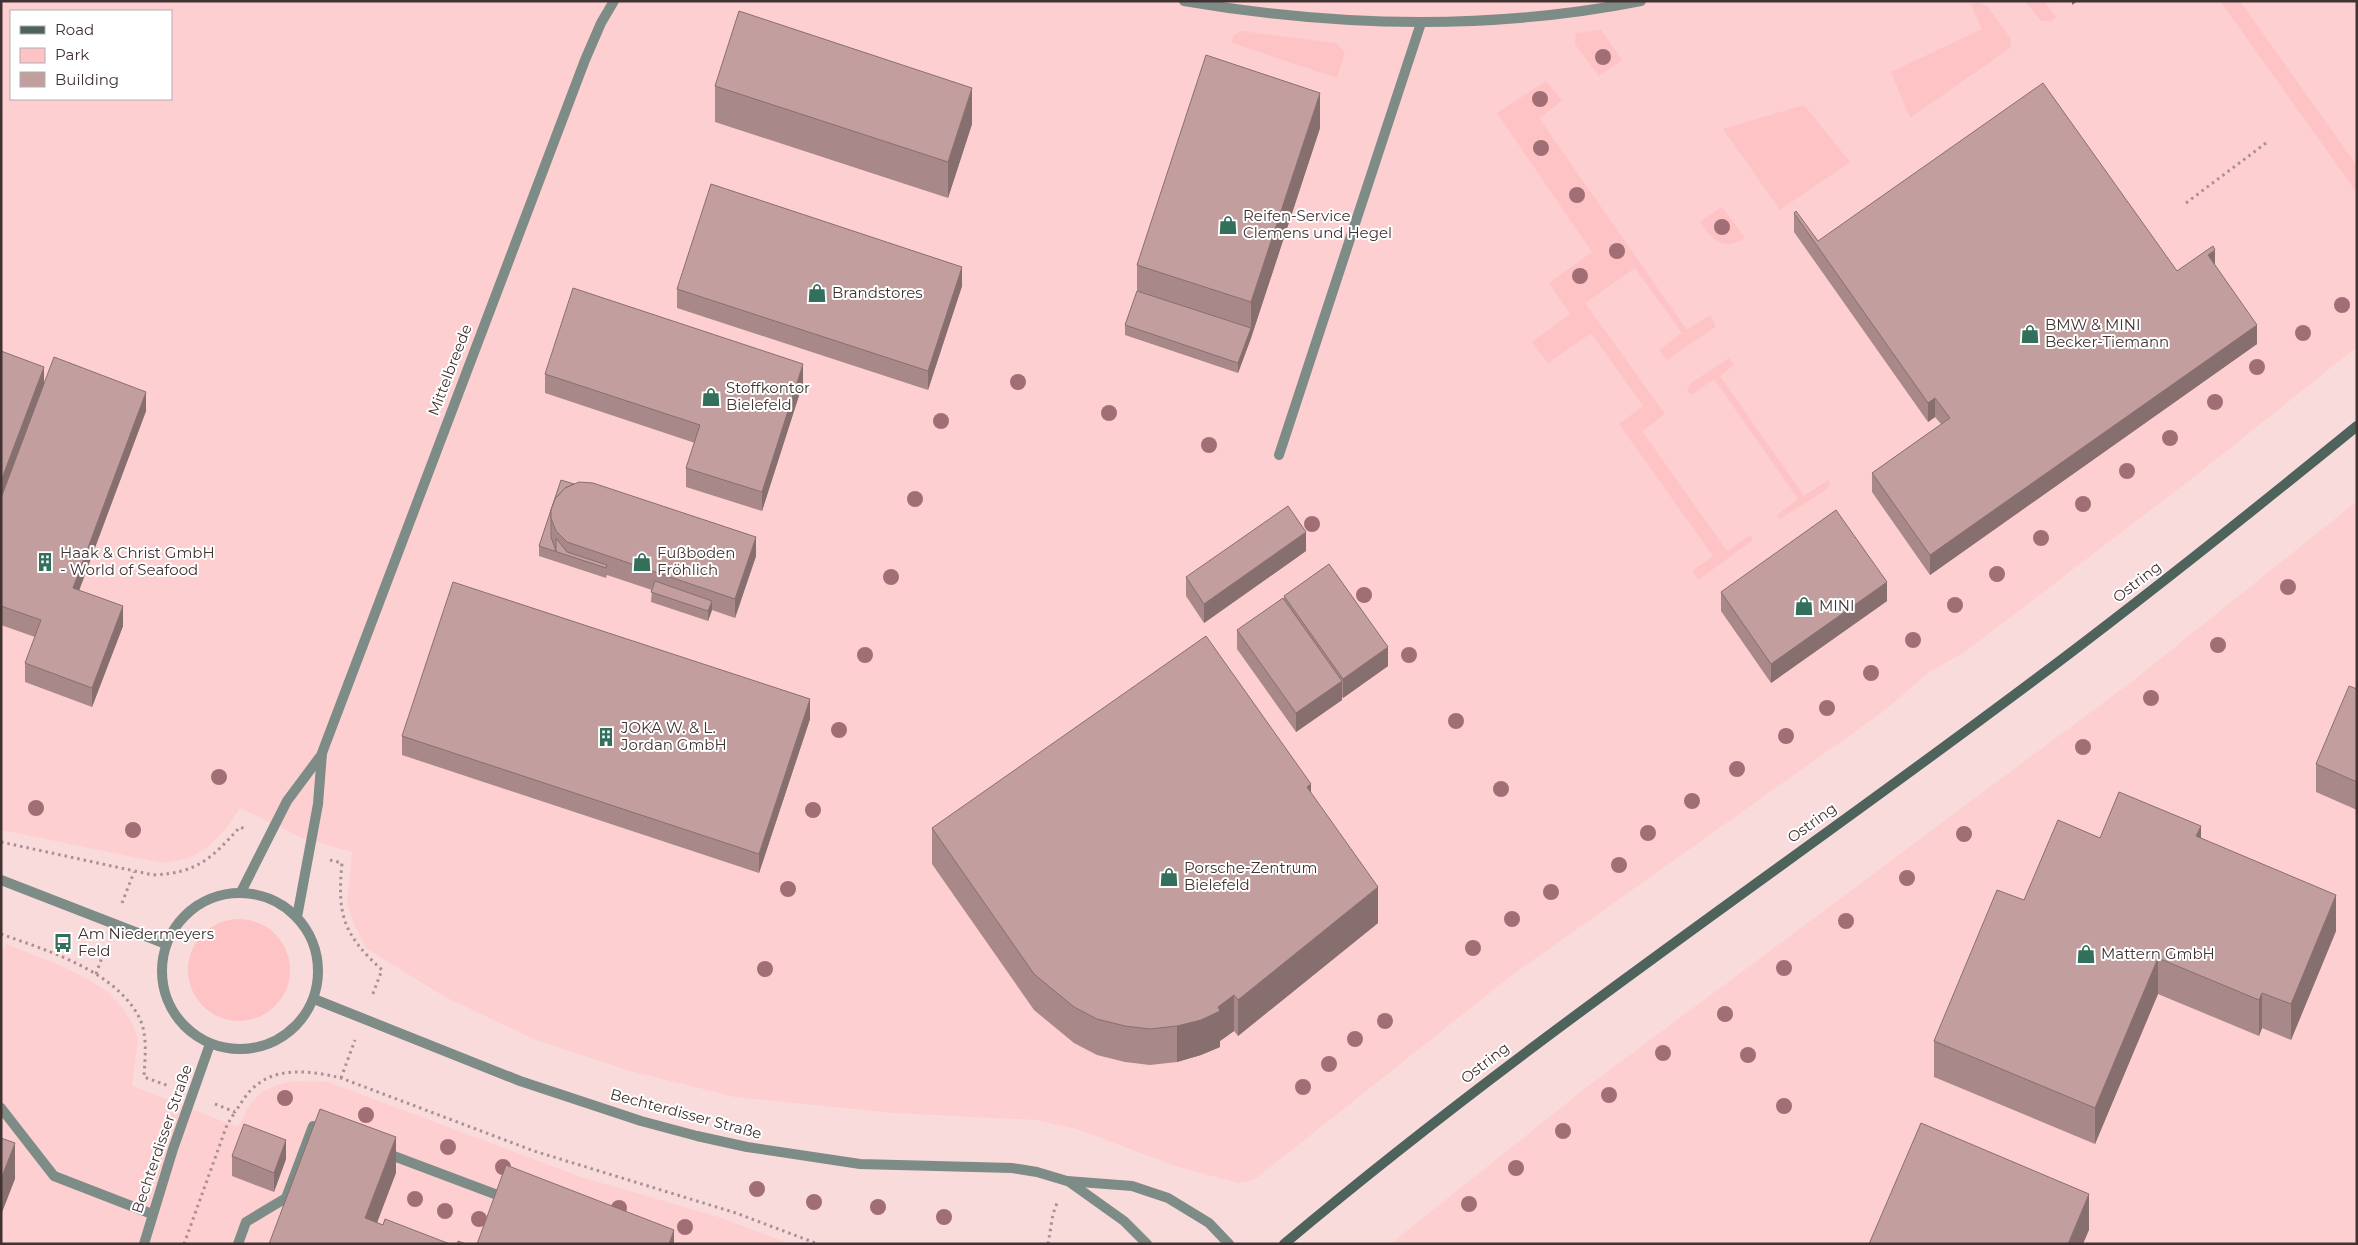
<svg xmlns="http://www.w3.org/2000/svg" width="2358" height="1245" font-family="Montserrat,sans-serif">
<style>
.built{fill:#fecfd0;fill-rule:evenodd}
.green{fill:#fdc3c5}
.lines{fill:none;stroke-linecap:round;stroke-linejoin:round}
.path{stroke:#a89191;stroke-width:3;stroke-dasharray:2.5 4;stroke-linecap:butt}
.service{stroke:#7d8c86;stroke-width:10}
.minor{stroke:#7d8c86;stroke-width:10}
.tertiary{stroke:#7d8c86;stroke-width:10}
.secondary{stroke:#4d635b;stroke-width:10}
.tree{fill:#a06e74}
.wall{fill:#a88889}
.shaded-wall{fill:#886f6f}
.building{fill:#c39e9f;stroke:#886f6f}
.labels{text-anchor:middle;stroke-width:4;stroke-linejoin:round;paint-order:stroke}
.poi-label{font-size:15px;fill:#423333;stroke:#fff;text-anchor:start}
.street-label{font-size:15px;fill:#423333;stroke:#fff}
</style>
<rect width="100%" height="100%" fill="#fadbdc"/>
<g class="built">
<path d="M1 1H2357V347L2199 473 1965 652 1928 673 1884 711 1511 976 1254 1180 1238 1183 1175 1166 1077 1129 1035 1120 894 1113 735 1097 630 1071 536 1040 445 997 367 949 355 927 347 904 352 852 302 838 240 808 224 831 208 847 189 858 163 863 1 830ZM11 11H171V99H11Z"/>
<path d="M2357 501V1244H1390L1583 1090 2135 679Z"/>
<path d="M6 944 62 966 89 980 107 991 121 1006 132 1023 138 1039 132 1086 238 1127 250 1104 262 1092 277 1085 293 1081 328 1082 581 1177 719 1217 791 1244H1V957Z"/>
</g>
<g class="green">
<path d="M2025 1H2044L2056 17 2051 21H2041Z"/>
<path d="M2220 1H2240L2357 166V193Z"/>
<path d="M1977 2 1987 6 2011 39 2010 48 1910 118 1891 72 1982 29 1971 5Z"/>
<path d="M1601 30 1622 60 1599 76 1575 44 1576 33Z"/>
<path d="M1241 31 1336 43 1345 52 1337 78 1232 43 1233 36Z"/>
<path d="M1546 81 1562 101 1539 118 1687 330 1710 315 1716 326 1667 360 1659 350 1682 333 1635 268 1585 303 1665 414 1642 431 1727 551 1750 535 1753 540 1698 580 1692 571 1713 556 1619 424 1643 406 1591 333 1548 363 1532 342 1570 314 1549 283 1592 252 1497 113Z"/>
<path d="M1804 105 1850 162 1780 210 1723 129Z"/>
<path d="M1722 207 1745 238C1723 252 1713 240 1700 222Z"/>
<path d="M1729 358 1734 365 1720 376 1804 496 1828 480 1830 484 1827 489 1780 519 1776 516 1798 499 1714 379 1691 395 1687 391 1691 383Z"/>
<circle cx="239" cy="970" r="51"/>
</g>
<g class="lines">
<g class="path">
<path d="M2186 203 2266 143"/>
<path d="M1 842 153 875C197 873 211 859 240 827L247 830"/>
<path d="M330 860 342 863C337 915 343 934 382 970L372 996"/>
<path d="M122 903 134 872"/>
<path d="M1 934C48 951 114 970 139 1017 148 1035 145 1057 144 1077L169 1086"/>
<path d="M96 974 106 946"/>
<path d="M341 1078 355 1040"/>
<path d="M215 1104 235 1112C240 1105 245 1096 251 1090 275 1065 312 1071 341 1078L534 1151 736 1213 818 1244"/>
<path d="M184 1244 227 1125 235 1112"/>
<path d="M1048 1244 1053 1214 1057 1203"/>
</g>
<g class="service">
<path d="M1279 455 1421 23"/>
<path d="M1 1108 54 1176 152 1214"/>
<path d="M383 1152 508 1199"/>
<path d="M238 1244 246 1222 286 1198 313 1126 325 1131"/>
</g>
<g class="minor">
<path d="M1184 1C1335 27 1489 31 1641 1"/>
<path d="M241 892 287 801 322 754"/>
<path d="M297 917 318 804 322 753 585 60 601 23 614 1"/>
<path d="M144 1244 173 1149 210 1044"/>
</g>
<g class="tertiary">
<path d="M1 880 166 944"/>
<circle cx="240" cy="971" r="78"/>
<path d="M314 999 520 1081 641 1121 697 1136 747 1147 860 1164 1012 1168 1037 1172 1067 1181 1132 1186 1168 1198 1209 1223 1229 1244"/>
<path d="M1068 1181 1124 1221 1147 1244"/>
</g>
<path class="secondary" d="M1284 1244C1512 1052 1756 887 1994 710 2118 619 2238 523 2357 426"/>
</g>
<g class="tree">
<circle cx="1603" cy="57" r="8"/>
<circle cx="1540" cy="99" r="8"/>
<circle cx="1541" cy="148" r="8"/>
<circle cx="1577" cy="195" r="8"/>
<circle cx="1722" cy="227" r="8"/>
<circle cx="1617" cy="251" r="8"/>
<circle cx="1580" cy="276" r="8"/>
<circle cx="2342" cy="305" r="8"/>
<circle cx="2303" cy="333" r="8"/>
<circle cx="2257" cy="367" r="8"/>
<circle cx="1018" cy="382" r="8"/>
<circle cx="2215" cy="402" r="8"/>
<circle cx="1109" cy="413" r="8"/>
<circle cx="941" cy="421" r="8"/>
<circle cx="2170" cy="438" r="8"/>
<circle cx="1209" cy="445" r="8"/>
<circle cx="2127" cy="471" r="8"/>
<circle cx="915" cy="499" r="8"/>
<circle cx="2083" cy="504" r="8"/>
<circle cx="1312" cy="524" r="8"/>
<circle cx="2041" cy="538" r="8"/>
<circle cx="1997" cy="574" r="8"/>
<circle cx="891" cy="577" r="8"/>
<circle cx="2288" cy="587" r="8"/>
<circle cx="1364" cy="595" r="8"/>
<circle cx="1955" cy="605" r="8"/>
<circle cx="1913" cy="640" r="8"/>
<circle cx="2218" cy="645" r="8"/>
<circle cx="865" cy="655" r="8"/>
<circle cx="1409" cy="655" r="8"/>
<circle cx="1871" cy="673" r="8"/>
<circle cx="2151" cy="698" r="8"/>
<circle cx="1827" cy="708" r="8"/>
<circle cx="1456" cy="721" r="8"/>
<circle cx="839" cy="730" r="8"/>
<circle cx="1786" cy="736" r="8"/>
<circle cx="2083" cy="747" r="8"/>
<circle cx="1737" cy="769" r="8"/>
<circle cx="219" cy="777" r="8"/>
<circle cx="1501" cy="789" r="8"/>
<circle cx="1692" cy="801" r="8"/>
<circle cx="36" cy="808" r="8"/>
<circle cx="813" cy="810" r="8"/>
<circle cx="133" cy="830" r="8"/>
<circle cx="1648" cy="833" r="8"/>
<circle cx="1964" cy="834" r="8"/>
<circle cx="1619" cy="865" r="8"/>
<circle cx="1907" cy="878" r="8"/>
<circle cx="788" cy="889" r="8"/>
<circle cx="1551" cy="892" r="8"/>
<circle cx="1512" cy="919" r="8"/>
<circle cx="1846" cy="921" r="8"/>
<circle cx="1473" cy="948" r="8"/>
<circle cx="1784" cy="968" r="8"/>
<circle cx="765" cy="969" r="8"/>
<circle cx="1725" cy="1014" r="8"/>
<circle cx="1385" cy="1021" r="8"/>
<circle cx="1355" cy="1039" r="8"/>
<circle cx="1663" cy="1053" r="8"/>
<circle cx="1748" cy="1055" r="8"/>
<circle cx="1329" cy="1064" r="8"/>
<circle cx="1303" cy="1087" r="8"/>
<circle cx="1609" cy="1095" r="8"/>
<circle cx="285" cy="1098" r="8"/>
<circle cx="1784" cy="1106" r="8"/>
<circle cx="366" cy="1115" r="8"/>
<circle cx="1563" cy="1131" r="8"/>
<circle cx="448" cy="1147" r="8"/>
<circle cx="503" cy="1167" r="8"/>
<circle cx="1516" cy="1168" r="8"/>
<circle cx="757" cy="1189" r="8"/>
<circle cx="415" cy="1199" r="8"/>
<circle cx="814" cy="1202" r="8"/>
<circle cx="1469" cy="1204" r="8"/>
<circle cx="878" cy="1207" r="8"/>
<circle cx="619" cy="1208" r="8"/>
<circle cx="445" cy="1211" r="8"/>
<circle cx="944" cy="1217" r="8"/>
<circle cx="479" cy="1219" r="8"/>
<circle cx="685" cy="1227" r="8"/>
</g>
<g class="wall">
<path d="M715 86 972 124 948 198 715 122Z"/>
<path d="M1320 128 1251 338 1238 373 1125 335V325L1137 291V265Z"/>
<path d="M1794 213 1818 241 2177 271 2215 265 2257 344 1930 575 1872 492V473L1941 424 1935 417 1928 422 1794 232Z"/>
<path d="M962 286 928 390 677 308V289Z"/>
<path d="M1 351 44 383 146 411 79 590 123 626 92 707 25 682V663L35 637 1 625Z"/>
<path d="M545 374 803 383 762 511 686 487V468L695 443 545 393Z"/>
<path d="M561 480 756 556 735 618 712 610 708 621 651 602 652 590 607 575 606 578 539 556V546Z"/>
<path d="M1306 551 1204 623 1186 596V577Z"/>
<path d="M1721 592 1887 601 1771 683 1721 611Z"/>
<path d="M1284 596 1388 666 1343 698 1342 697V700L1296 732 1237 649V630L1284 599Z"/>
<path d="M2357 689V810L2316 792V764Z"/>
<path d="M810 719 759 873 402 755V736Z"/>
<path d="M1311 793 1378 923 1238 1036 1234 1031 1220 1041V1047L1201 1055 1177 1062 1150 1065 1125 1062 1097 1055 1074 1043 1034 1010 932 864V828Z"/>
<path d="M2100 838H2201L2336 931 2291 1040 2262 1028 2259 1036 2158 994 2095 1144 1934 1077V1041L2024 900Z"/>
<path d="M232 1156 286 1159 274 1192 232 1176Z"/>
</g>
<g class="shaded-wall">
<path d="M2072 1H2078L2072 5Z"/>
<path d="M972 88V124L948 198V162Z"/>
<path d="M1320 93V128L1251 338 1238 373V363L1251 328V302Z"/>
<path d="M2215 250V269L2208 255Z"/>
<path d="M962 267V286L928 390V371Z"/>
<path d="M2257 325V344L1930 575V555Z"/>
<path d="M803 364V383L762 511V492Z"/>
<path d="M44 367V403L1 517V481Z"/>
<path d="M146 392V411L73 607V588Z"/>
<path d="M1935 398V417L1928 422V403Z"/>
<path d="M1306 532V551L1204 623V604Z"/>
<path d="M756 537V556L735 618V599Z"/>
<path d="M1887 582V601L1771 683V664Z"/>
<path d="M712 601V610L708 621V611Z"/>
<path d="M123 606V626L92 707V688Z"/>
<path d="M1388 647V666L1343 698V679Z"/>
<path d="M1342 681V700L1296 732V713Z"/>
<path d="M810 699V719L759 873V854Z"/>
<path d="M1311 784V820L1307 787Z"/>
<path d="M2201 826V862L2196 836Z"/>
<path d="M1378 887V923L1238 1036V1000Z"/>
<path d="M2336 895V931L2291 1040V1004Z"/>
<path d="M2158 958V994L2095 1144V1108Z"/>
<path d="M2262 993V1028L2259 1036V1000Z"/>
<path d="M1234 995V1031L1220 1041V1047L1201 1055 1177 1062V1026L1218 1007Z"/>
<path d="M396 1137V1173L369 1244 365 1218Z"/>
<path d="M286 1140V1159L274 1192V1173Z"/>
<path d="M15 1143V1179L1 1215V1179Z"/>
<path d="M2089 1194V1230L2083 1244H2068Z"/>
<path d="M674 1230V1244H669Z"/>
</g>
<g class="building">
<path d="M739 11 972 88 948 162 715 86Z"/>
<path d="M1206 55 1320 93 1251 302 1137 265Z"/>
<path d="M2043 83 2177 271 2213 246 2215 250 2208 255 2257 325 1930 555 1872 473 1950 418 1935 398 1928 403 1794 213 1796 211 1818 241Z"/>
<path d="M711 184 962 267 928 371 677 289Z"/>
<path d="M573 288 803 364 762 492 686 468 700 425 545 374Z"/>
<path d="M1137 291 1251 328 1238 363 1125 325Z"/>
<path d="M1 351 44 367 1 481Z"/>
<path d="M54 357 146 392 73 588 123 606 92 688 25 663 41 620 1 606V498Z"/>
<path d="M561 480 574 484 565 488 555 499 551 510V537L556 551V538L567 552 607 565 606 568 539 546Z"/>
<path d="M579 482 593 483 756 537 735 599 567 542 556 531 551 518V510L555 499 565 488Z"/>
<path d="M1288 506 1306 532 1204 604 1186 577Z"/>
<path d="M1836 510 1887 582 1771 664 1721 592Z"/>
<path d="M1329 564 1388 647 1343 679 1284 596Z"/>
<path d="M655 581 712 601 708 611 651 592Z"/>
<path d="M453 582 810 699 759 854 402 736Z"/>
<path d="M1283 598 1342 681 1296 713 1237 630Z"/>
<path d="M1206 636 1311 784 1307 787 1378 887 1238 1000 1234 995 1218 1007 1220 1011 1201 1020 1177 1026 1150 1029 1125 1026 1097 1019 1074 1007 1034 974 932 828Z"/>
<path d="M2349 686 2357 689V782L2316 764Z"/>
<path d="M2119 792 2201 826 2196 836 2336 895 2291 1004 2262 993 2259 1000 2158 958 2095 1108 1934 1041 1997 890 2024 900 2058 820 2100 838Z"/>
<path d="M320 1109 396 1137 365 1218 383 1225 385 1219 450 1244H269Z"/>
<path d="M1921 1123 2089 1194 2068 1244H1869Z"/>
<path d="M244 1124 286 1140 274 1173 232 1156Z"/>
<path d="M1 1138 15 1143 1 1179Z"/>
<path d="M506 1165 674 1230 669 1244H477Z"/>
<path d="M458 1241 466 1244H457Z"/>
</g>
<defs>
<g id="shop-bare" transform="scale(1.5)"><path d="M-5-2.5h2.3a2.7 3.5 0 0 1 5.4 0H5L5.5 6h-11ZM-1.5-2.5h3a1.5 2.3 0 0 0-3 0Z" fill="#32705c" stroke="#fff" stroke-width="2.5" paint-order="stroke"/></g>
<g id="building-bare" transform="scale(1.5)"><path d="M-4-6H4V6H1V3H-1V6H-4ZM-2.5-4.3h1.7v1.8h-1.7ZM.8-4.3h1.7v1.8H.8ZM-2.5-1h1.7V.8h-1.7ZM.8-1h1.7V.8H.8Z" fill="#32705c" stroke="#fff" stroke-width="2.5" paint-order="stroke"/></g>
<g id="bus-bare" transform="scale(1.5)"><path d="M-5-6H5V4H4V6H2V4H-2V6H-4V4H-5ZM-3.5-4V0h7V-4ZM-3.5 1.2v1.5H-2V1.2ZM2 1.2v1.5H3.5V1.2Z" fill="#32705c" stroke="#fff" stroke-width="2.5" paint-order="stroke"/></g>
</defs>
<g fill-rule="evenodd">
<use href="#shop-bare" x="1228" y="225"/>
<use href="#shop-bare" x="817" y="293"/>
<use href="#shop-bare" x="2030" y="334"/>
<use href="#shop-bare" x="711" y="397"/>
<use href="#building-bare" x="45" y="562"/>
<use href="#shop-bare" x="642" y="562"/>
<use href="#shop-bare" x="1804" y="606"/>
<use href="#building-bare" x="606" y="737"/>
<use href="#shop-bare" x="1169" y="877"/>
<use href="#bus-bare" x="63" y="943"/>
<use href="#shop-bare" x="2086" y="954"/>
</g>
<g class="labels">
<g class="poi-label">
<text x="1243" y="221">Reifen-Service<tspan x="1243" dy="17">Clemens und Hegel</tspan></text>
<text x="832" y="298">Brandstores</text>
<text x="2045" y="330">BMW &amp; MINI<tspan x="2045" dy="17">Becker-Tiemann</tspan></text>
<text x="726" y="393">Stoffkontor<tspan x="726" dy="17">Bielefeld</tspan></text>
<text x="60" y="558">Haak &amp; Christ GmbH<tspan x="60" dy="17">- World of Seafood</tspan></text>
<text x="657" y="558">Fußboden<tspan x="657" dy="17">Fröhlich</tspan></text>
<text x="1819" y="611">MINI</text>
<text x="621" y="733">JOKA W. &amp; L.<tspan x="621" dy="17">Jordan GmbH</tspan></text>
<text x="1184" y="873">Porsche-Zentrum<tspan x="1184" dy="17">Bielefeld</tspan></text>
<text x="78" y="939">Am Niedermeyers<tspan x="78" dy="17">Feld</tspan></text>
<text x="2101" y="959">Mattern GmbH</text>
</g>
<g class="street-label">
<text transform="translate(450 370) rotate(-69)" y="5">Mittelbreede</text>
<text transform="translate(2137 582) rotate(-38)" y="5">Ostring</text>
<text transform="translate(1812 823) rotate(-36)" y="5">Ostring</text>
<text transform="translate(1485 1063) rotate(-38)" y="5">Ostring</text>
<text transform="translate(686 1114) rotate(15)" y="5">Bechterdisser Straße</text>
<text transform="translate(162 1139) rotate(-71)" y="5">Bechterdisser Straße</text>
</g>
</g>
<rect width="2358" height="1245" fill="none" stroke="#423333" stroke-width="5"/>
<rect x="10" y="10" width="162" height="90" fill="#ffffff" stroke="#b3adad"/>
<rect x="20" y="26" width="25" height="8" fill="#4d635b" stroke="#b3adad"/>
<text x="55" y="35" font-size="15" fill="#423333">Road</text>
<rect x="20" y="48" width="25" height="15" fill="#fdc3c5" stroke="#b3adad"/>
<text x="55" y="60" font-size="15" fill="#423333">Park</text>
<rect x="20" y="72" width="25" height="15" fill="#c39e9f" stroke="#b3adad"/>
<text x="55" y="85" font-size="15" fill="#423333">Building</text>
</svg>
